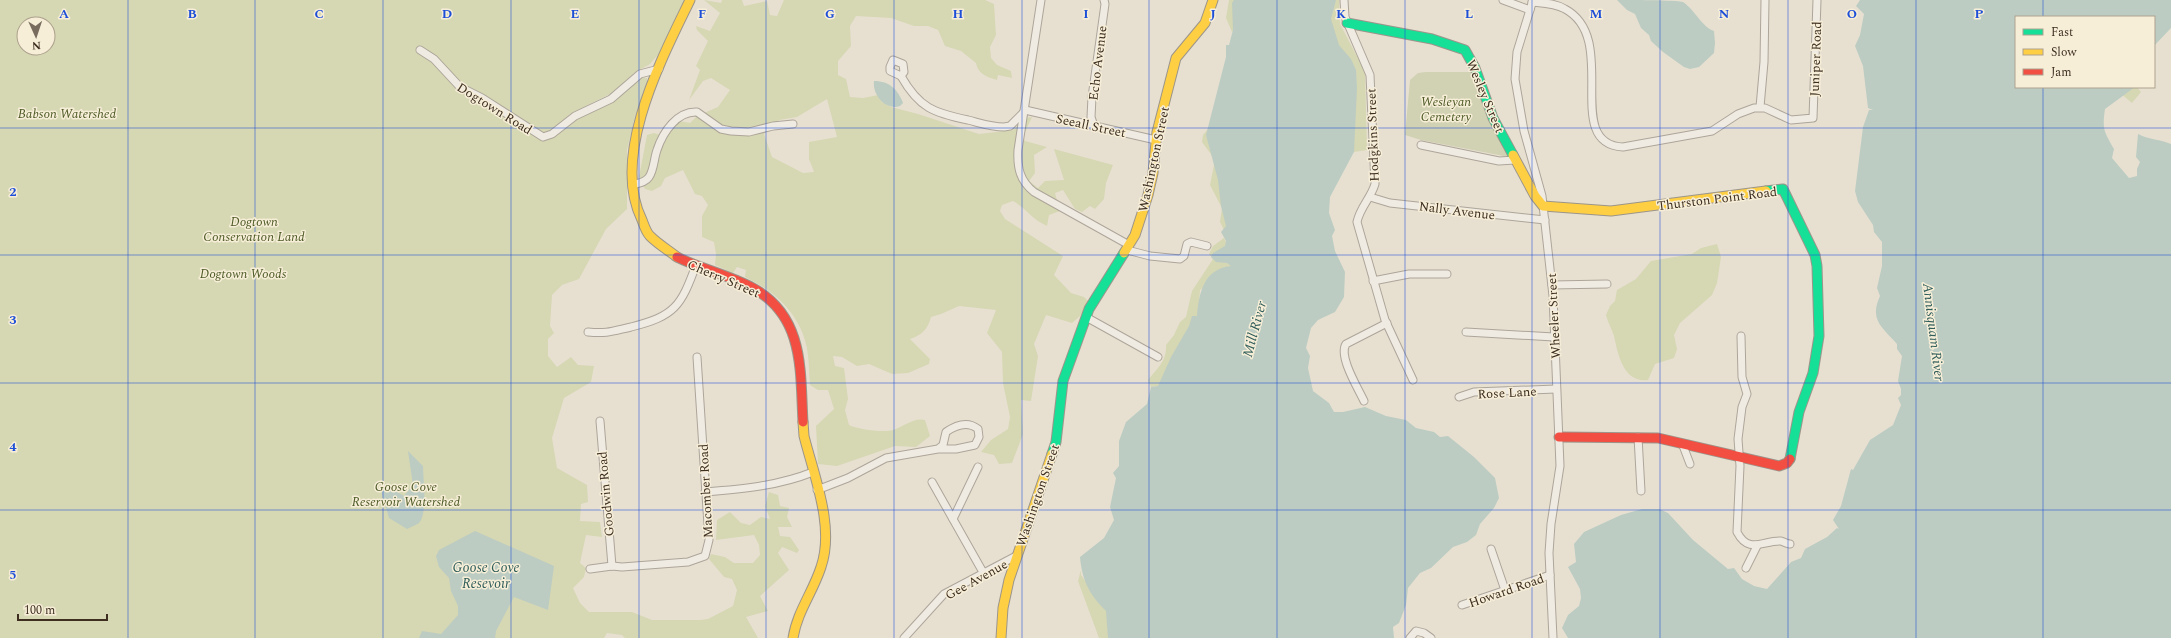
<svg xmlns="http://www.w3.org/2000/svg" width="2171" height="638" font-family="Spectral,serif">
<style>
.green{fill:#d6d7b3;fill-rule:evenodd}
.cemetery{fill:#d1d1b3}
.water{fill:#bcccc2}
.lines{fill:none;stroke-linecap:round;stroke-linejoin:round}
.street-casing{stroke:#ada599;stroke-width:9}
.fast-casing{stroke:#9c958a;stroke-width:11}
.slow-casing{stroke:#9c958a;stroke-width:11}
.jam-casing{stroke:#9c958a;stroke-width:11}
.street{stroke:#efebe3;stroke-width:7}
.fast{stroke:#16e098;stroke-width:9}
.slow{stroke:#ffcf43;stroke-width:9}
.jam{stroke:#f24e42;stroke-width:9}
.grid{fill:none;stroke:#1d4ed8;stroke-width:1;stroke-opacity:0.55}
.labels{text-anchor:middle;stroke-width:3;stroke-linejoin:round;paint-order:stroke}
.street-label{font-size:13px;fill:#3d2e20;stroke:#f7eed8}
.park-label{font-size:13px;font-style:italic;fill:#4d5a26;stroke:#f7eed8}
.water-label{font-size:14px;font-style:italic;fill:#2f5d5a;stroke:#f7eed8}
.grid-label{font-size:13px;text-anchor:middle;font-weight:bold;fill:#1d4ed8;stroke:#f7eed8;stroke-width:3;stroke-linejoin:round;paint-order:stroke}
</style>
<rect width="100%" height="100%" fill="#e7e0d1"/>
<g class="green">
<path d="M0 0H685L662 50 650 64 634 73 614 92 570 114 558 126 545 133 541 132 538 138 542 140 555 136 576 120 615 99 641 78H647V83L635 116 627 150V209L606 229 579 279 562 285 552 295 550 326 554 333 548 339V356L557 367 571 357 578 365 594 366 591 382 564 398 552 438 557 468 587 485 588 502 581 504 580 521 600 522 602 537 586 535 580 563 586 568 584 577 573 588 580 603 589 612H632L652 620H700L708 619 733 606 737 590 732 579 724 577 709 559 711 554 725 557 734 563H753L760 555 759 545 754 535 716 540 717 520 730 512 741 523 750 525 761 517 770 519 765 506 769 492 778 495 780 506 789 508 787 517 792 527H778L780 536 790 537 799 550 797 553 782 547 778 553 789 570 760 596 768 611 746 617 758 638H625L622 635 607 633 604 638H0ZM24 24H48V48H24Z"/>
<path d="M704 0 721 3 722 0H742L744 6 767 1 770 15 777 16 784 0H985L994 4 996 35 990 47 991 58 997 65 1011 71 1012 78 998 75 997 80C987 77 978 74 976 63L961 51 945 46 938 30 928 26H914L891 18 856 16 850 26 851 46 838 61V75L846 79 850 97 863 98 878 95 882 102 891 107 918 114 979 134 1013 130 1025 118 1032 117 1023 137 1025 141 1047 147 1034 155 1035 173 1029 181 1038 188 1045 181 1064 180 1054 149 1113 165 1106 183 1104 199 1095 209 1090 206 1082 212 1075 209 1063 190 1055 193 1060 211 1049 215 1047 226C1031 219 1027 209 1013 201L1002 205 1000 211 1005 219 1063 256 1054 275 1071 293 1084 297 1088 301 1080 316 1072 323 1046 315 1034 344 1038 356 1031 401 1021 400 1023 434 1012 463 999 464 994 455 981 452 991 440 1008 429 1010 417 1003 383 1002 352 987 333 996 310 959 306 941 314 931 317C928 329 922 335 910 339L930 359 929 364 908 373 892 374 869 364 857 366 842 357 833 356 835 366 844 368 848 399 845 410 849 425C857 429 883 433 893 430 903 427 914 417 925 420L930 436 916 447 895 446 837 466 818 464 816 426 834 409 828 390H818L810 385C809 373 809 360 807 348 800 314 775 291 745 277L746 270 737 267 733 273 715 265 716 254 714 242 702 237V216L708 205 702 196 695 194 683 170 665 178 661 186 652 191 645 189 639 177 647 135 654 133 667 137 669 132 679 121 690 123 697 116 718 107 730 90 711 78 703 81 689 100 700 70 696 66 708 41 697 30 696 26 710 31 720 13ZM827 99 837 137 809 142V159L814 172 803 173 772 157 764 134 779 120 797 117Z"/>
<path d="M1229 0H1234L1237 27 1232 32 1226 18Z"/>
<path d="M1335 0H1339L1340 24 1365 72 1367 150 1354 152 1324 43Z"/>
<path d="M2113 87H2137L2141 92 2132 103Z"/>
<path d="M1209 128 1233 221 1224 230 1220 222 1222 208 1210 185 1214 165 1213 157 1202 142 1203 135Z"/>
<path d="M1224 238 1227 244 1232 266 1200 290 1198 317 1159 386 1151 387 1148 380C1158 367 1167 361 1166 345L1174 335 1180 322 1186 317 1192 291 1213 259 1209 254 1213 246Z"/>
<path d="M1717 244 1721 257 1717 283 1712 295 1680 323 1674 335 1677 349 1674 358 1655 364 1648 380C1623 383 1618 354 1614 336 1612 329 1608 323 1606 315L1610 306 1615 301 1617 290 1636 279 1651 261 1692 254 1701 248Z"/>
<path d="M1081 570V575L1109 614 1113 638H1099L1078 581Z"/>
</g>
<path class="cemetery" d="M1426 72H1472L1509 157 1421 140 1405 135 1410 80 1418 73Z"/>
<g class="water">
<path d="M1234 0H1336L1331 19 1339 45 1351 59 1356 70 1357 88 1354 152 1330 197 1329 213 1335 230 1332 236 1335 251 1345 272 1344 297 1335 312 1318 320 1311 328 1306 348 1310 356 1308 368 1313 391 1329 403 1334 412H1343L1365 407 1386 416 1406 420 1416 428 1434 432 1440 437 1448 436 1474 457 1495 478 1499 498 1494 508 1480 524 1476 535 1467 542 1453 547 1431 568 1420 573 1408 588 1406 605 1399 623 1393 627 1394 638H1108L1106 611C1090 595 1082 581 1080 557L1104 538 1114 520 1110 507 1116 478 1113 473 1119 466V441L1126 422 1147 404 1151 387 1158 386 1171 357 1189 326 1192 316H1197C1199 292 1204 269 1231 266L1227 263 1216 262 1211 257 1213 253 1225 246 1226 241 1221 232 1226 226 1221 206 1218 180 1206 135 1226 57V45H1229L1233 30 1232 3Z"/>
<path d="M1617 0C1628 0 1677 0 1683 2 1695 10 1702 27 1714 31L1715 43 1714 53 1699 67 1690 69 1684 67 1663 52 1651 41 1649 35 1641 28 1635 14 1627 10Z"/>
<path d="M1860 0H2171V28L2154 46V17H2016V87H2135L2105 109C2102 130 2104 131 2114 149L2112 158 2129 178 2137 176V169L2140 162 2136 157 2138 134C2150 140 2160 139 2171 144V638H1568L1562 628 1568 615 1579 606 1581 598 1580 589 1568 567 1576 562 1574 544 1584 532 1621 515 1642 509H1659L1668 513 1693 540 1728 569 1734 568 1742 579 1754 586 1767 589 1791 562 1801 558 1805 549 1827 537 1837 528 1839 529 1833 520 1841 506 1851 469 1853 470 1870 440 1893 425 1901 405 1898 398 1901 395V389L1898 381 1902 356 1897 349V344C1882 327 1869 320 1880 296L1877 288 1882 266V242L1874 232 1873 225 1858 202 1855 191 1863 127 1869 110H1873L1868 108 1863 66 1855 46 1860 35 1864 14 1856 6Z"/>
<path d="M874 81C890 81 898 90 903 103L900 106C886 111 872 95 874 81Z"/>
<path d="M408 451 423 466C423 479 428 513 419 523 416 525 411 527 407 529L389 518 382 494 384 484 404 496 413 485Z"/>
<path d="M475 531 554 566 548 610 514 597 496 631 495 638H419L422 631 441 634 458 615V606L451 591 449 578 439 567 436 556 439 550Z"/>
</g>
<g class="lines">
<g class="street-casing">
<g id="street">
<path d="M1041 0 1018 150C1017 168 1020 181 1034 192L1129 245"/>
<path d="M1344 0 1345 17 1370 75 1375 184C1371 198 1360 207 1357 222L1385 320 1413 380"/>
<path d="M1503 0 1530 10"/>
<path d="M1533 0 1517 52 1515 79 1524 131 1542 196 1553 296 1560 466 1551 524 1549 553 1553 638"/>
<path d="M1532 2C1543 3 1555 3 1565 9 1621 39 1561 144 1623 147L1712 131 1738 114 1754 108H1765L1791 120 1813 118 1817 0"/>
<path d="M420 50 434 59 460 87 482 98 543 137 552 134 575 116 611 99 640 74 659 69"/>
<path d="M893 60 903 64 904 72 901 76 890 71V67Z"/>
<path d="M901 76C919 108 934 113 968 120 980 123 991 127 1004 127L1010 126 1023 113"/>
<path d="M1760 107 1764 62 1765 0"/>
<path d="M1025 110 1156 140"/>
<path d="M1094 126 1091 117 1092 97 1105 4 1104 0"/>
<path d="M1421 145 1499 161 1515 160"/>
<path d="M632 185C638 183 645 183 649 177 654 170 654 158 657 150 663 132 677 111 697 112L721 129 731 131 749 132 773 126 793 124"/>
<path d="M1370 197 1390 203 1545 220"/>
<path d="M1127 250 1150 256 1180 259 1184 256 1187 244 1191 242 1207 246"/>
<path d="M1373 281 1409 274H1447"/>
<path d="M1552 285 1607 284"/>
<path d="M1086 317 1158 357"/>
<path d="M588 332C607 334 613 331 631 327 675 316 681 306 696 265"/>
<path d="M1466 332 1554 337"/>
<path d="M1741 336 1742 377 1747 394 1742 407 1738 439 1740 466 1737 532C1749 555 1763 540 1781 541 1784 542 1788 544 1790 544"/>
<path d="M1459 397 1474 392 1556 389"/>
<path d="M1364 401C1358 388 1338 356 1346 344L1387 323"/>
<path d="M600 421 612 566"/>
<path d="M1638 437 1641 491"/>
<path d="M1682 443 1690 464"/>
<path d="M932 482 984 574"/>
<path d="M817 490 848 478 886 458 938 449 943 445 946 432C956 425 968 421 978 429L979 437 975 445 956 449H938"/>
<path d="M705 492C742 489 778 486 813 472"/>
<path d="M953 519 978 467"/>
<path d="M1491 549 1505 590"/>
<path d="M1746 568 1757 546"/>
<path d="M590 569 612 566 622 567 688 562 705 556 709 540 697 357"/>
<path d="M1462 605 1550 575"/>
<path d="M904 638 944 594 1016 556"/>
<path d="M1410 638 1416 631 1424 633 1431 638"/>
</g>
</g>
<g class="fast-casing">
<g id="fast">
<path d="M1347 23 1432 39 1465 50 1475 68 1493 118 1513 155"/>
<path d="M1766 191 1783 189 1815 255 1817 266 1819 336 1813 373 1799 412 1790 459"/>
<path d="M1052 454 1056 442 1063 381 1089 309 1124 253"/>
</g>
</g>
<g class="slow-casing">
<g id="slow">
<path d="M1513 155 1535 196 1543 206 1611 211 1766 191"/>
<path d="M1124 253 1135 235 1148 195 1153 173 1157 132 1176 58 1205 23 1213 0"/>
<path d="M677 257C668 250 658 244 650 236 646 232 644 225 642 220 610 156 662 58 690 0"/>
<path d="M793 638C797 612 813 592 821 567 835 527 814 476 804 436L803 422"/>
<path d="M1001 638 1003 608 1009 580 1052 454"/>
</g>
</g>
<g class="jam-casing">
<g id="jam">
<path d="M677 257C701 269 729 275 753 288 805 317 800 371 803 422"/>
<path d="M1559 437 1658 438 1779 466 1787 463 1790 459"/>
</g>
</g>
<use href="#street" class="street"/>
<use href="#fast" class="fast"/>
<use href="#slow" class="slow"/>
<use href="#jam" class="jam"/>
</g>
<path class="grid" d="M128 0V638M255 0V638M383 0V638M511 0V638M639 0V638M766 0V638M894 0V638M1022 0V638M1149 0V638M1277 0V638M1405 0V638M1532 0V638M1660 0V638M1788 0V638M1916 0V638M2043 0V17M2043 87V638M0 128H2171M0 255H2171M0 383H2171M0 510H2171"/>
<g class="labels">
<g class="street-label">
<text transform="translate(1815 59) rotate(-88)" y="5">Juniper Road</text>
<text transform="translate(1097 63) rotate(-83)" y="5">Echo Avenue</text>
<text transform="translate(1486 96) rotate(67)" y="5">Wesley Street</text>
<text transform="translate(495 108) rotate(32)" y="5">Dogtown Road</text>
<text transform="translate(1091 125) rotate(12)" y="5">Seeall Street</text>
<text transform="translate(1372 135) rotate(-92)" y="5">Hodgkins Street</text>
<text transform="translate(1153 159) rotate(-78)" y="5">Washington Street</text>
<text transform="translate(1717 198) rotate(-7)" y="5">Thurston Point Road</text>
<text transform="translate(1457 210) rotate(7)" y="5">Nally Avenue</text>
<text transform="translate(724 278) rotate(23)" y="5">Cherry Street</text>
<text transform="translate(1553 316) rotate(-93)" y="5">Wheeler Street</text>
<text transform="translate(1507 392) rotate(-3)" y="5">Rose Lane</text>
<text transform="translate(705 491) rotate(-93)" y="5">Macomber Road</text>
<text transform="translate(605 494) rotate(-95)" y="5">Goodwin Road</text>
<text transform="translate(1037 495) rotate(-71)" y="5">Washington Street</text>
<text transform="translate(976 579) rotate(-29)" y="5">Gee Avenue</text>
<text transform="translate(1506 590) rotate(-19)" y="5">Howard Road</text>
</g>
<g class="park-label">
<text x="1446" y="106">Wesleyan<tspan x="1446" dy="15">Cemetery</tspan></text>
<text x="67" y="118">Babson Watershed</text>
<text x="254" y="226">Dogtown<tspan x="254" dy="15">Conservation Land</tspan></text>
<text x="243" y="278">Dogtown Woods</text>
<text x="406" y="491">Goose Cove<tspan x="406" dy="15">Reservoir Watershed</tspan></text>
</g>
<g class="water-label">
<text transform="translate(1254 329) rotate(-75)" y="5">Mill River</text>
<text transform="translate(1934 332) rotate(83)" y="5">Annisquam River</text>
<text x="486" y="572">Goose Cove<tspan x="486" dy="16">Resevoir</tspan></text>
</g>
</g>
<g class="grid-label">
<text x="64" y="18">A</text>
<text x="192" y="18">B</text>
<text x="319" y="18">C</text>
<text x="447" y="18">D</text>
<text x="575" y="18">E</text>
<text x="702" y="18">F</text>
<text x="830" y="18">G</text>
<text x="958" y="18">H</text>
<text x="1086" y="18">I</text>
<text x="1213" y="18">J</text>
<text x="1341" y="18">K</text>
<text x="1469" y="18">L</text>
<text x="1596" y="18">M</text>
<text x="1724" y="18">N</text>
<text x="1852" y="18">O</text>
<text x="1979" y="18">P</text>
<text x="13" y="196">2</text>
<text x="13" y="324">3</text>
<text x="13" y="451">4</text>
<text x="13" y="579">5</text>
</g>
<rect x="2015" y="16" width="140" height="72" fill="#f7eed8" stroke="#ada18e"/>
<rect x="2023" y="29" width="20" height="6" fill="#16e098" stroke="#ada18e"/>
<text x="2051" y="36" font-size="12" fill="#3d2e20">Fast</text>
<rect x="2023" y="49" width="20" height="6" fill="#ffcf43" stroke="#ada18e"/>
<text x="2051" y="56" font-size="12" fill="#3d2e20">Slow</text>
<rect x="2023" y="69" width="20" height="6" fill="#f24e42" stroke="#ada18e"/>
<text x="2051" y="76" font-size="12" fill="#3d2e20">Jam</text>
<g transform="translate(36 36) rotate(177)"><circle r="19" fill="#f7eed8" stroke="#ada18e"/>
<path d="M0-3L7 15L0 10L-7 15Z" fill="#786c5e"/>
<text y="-6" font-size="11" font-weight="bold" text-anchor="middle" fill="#3d2e20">N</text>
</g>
<path d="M18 614v6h89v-6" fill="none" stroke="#3d2e20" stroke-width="2"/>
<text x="24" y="614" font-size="12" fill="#3d2e20" stroke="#f7eed8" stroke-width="3" paint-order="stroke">100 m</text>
</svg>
